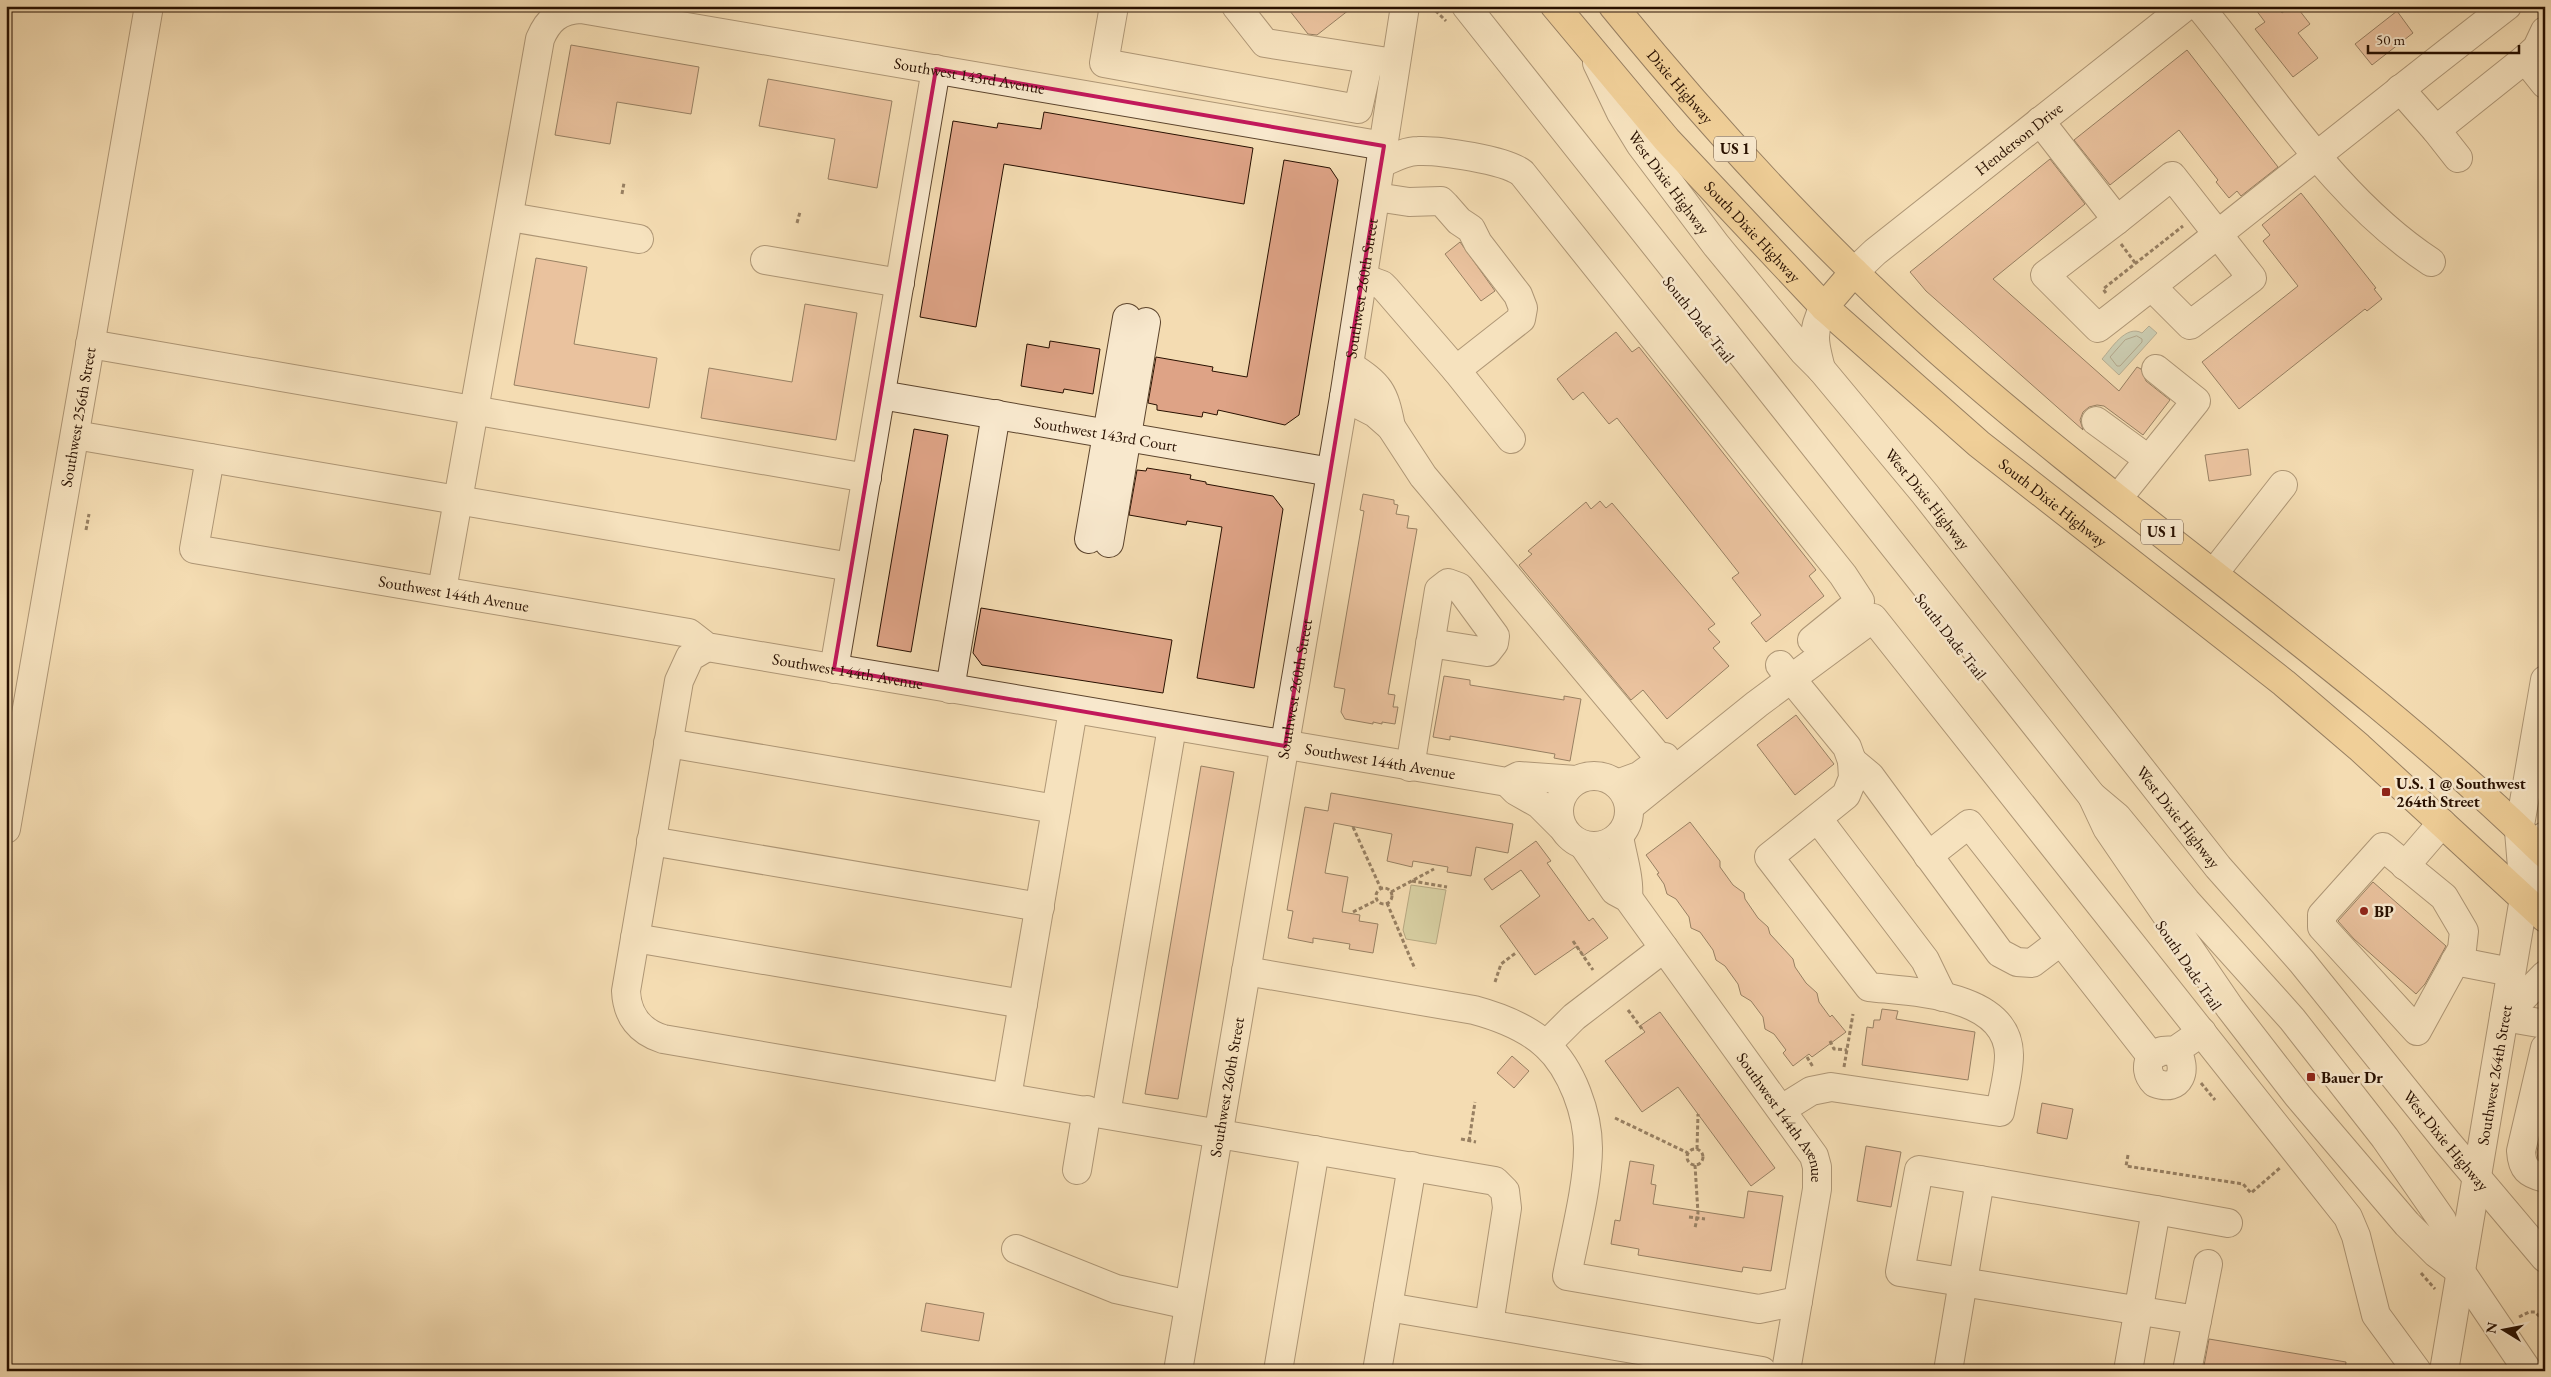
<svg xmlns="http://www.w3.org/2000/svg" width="2551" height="1377" font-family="'EB Garamond',serif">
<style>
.green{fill:#b5c290;stroke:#6e6948}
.water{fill:#9cbab2;stroke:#6e766b}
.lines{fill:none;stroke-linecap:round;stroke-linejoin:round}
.shore{stroke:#626559;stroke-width:1}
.building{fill:#dea386;stroke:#281000}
.minor-casing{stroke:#5b432c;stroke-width:30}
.highway-casing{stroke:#281000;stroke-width:30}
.path{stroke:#281000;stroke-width:3;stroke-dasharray:4 2.5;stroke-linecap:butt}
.minor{stroke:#f8e8cd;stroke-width:28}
.highway{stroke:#eabe79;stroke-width:28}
.marked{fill:none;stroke:#c2185b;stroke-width:4;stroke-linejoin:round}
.poi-dot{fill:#8f2418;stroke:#f8e8cd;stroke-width:2}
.labels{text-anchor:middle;stroke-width:5;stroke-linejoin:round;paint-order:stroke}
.shield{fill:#f8e8cd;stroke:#66513e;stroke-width:1}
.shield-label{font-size:15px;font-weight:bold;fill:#281000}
.street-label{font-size:16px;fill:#281000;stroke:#f8e8cd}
.poi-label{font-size:16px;font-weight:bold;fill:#281000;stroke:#f8e8cd;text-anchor:start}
</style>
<rect width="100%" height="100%" fill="#f4dcb2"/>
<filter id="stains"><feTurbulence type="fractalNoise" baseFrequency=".004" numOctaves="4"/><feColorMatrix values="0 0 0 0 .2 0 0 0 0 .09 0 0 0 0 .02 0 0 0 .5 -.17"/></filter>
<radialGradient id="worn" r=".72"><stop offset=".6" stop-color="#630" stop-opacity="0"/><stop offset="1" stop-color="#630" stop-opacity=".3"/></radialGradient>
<path class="green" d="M1411 885 1446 890 1436 944 1406 939 1403 930Z"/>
<path class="water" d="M2149 326 2157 333 2119 375 2102 359C2111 349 2126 324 2142 333Z"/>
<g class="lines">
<path class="shore" d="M2137 336 2142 339V342L2120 366H2117L2110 357 2125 340Z"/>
</g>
<g class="building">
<path d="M1286 6H1354L1317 35 1308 34Z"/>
<path d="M2253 6H2277L2282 13 2291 6H2296L2310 24 2298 33 2318 58 2293 77 2255 29 2265 22Z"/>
<path d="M2397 11 2413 33 2372 65 2355 44Z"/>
<path d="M571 45 699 67 691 114 617 102 610 144 555 135Z"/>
<path d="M2187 50 2278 167 2241 196 2237 191 2229 198 2216 182 2218 180 2179 130 2110 185 2074 140Z"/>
<path d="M768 79 892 101 877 188 828 179 835 139 759 126Z"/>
<path d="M1044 112 1253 148 1244 204 1004 164 976 327 920 317 953 121 997 128 998 123 1041 129Z"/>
<path d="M2050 159 2085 204 1993 279 2119 391 2137 367 2141 369 2146 381 2170 400 2143 435 2104 406 2097 405 2089 407 2083 412 2080 420 2083 430 1926 291 1910 272Z"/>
<path d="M1284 160 1330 168 1338 180 1299 415 1285 425 1218 410 1217 415 1203 412 1202 417 1157 410V405L1148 403 1156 357 1213 367 1212 371 1247 377Z"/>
<path d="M2301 193 2376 288 2374 289 2382 299 2367 311 2365 309 2239 409 2202 362 2298 286 2263 241 2270 235 2262 225Z"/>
<path d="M1460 242 1495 291 1481 301 1445 254Z"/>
<path d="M536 258 587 267 574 344 657 358 649 408 514 385Z"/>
<path d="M805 304 857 313 836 440 701 418 709 368 792 382Z"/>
<path d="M1616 332 1632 352 1639 347 1816 570 1809 576 1824 596 1766 642 1751 623 1761 615 1732 578 1739 573 1617 418 1609 424 1583 392 1573 400 1557 379Z"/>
<path d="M1050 341 1100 349 1093 394 1064 389 1063 393 1021 386 1027 344 1049 348Z"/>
<path d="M914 429 948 435 911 652 877 646Z"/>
<path d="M2248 449 2251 475 2209 481 2205 455Z"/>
<path d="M1147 468 1191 475 1190 479 1206 482V484L1273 496 1283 509 1254 688 1197 678 1222 527 1187 521 1186 525 1129 515 1137 470 1146 471Z"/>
<path d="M1363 494 1394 500V504L1398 505 1396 514 1409 516 1407 528 1417 529 1388 694 1395 695 1393 707H1398L1395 724 1382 722V724L1373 722V724L1345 719 1341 712 1345 689 1334 687 1364 511 1360 510Z"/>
<path d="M1600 501 1606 508 1612 503 1715 624 1708 629 1720 642 1713 648 1729 666 1667 719 1643 690 1631 700 1519 565 1532 554 1528 551 1586 502 1591 509Z"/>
<path d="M981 608 1172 640 1163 693 982 665 973 653Z"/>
<path d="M1444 676 1470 680V685L1564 700V696L1581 699 1570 761 1554 758 1555 754 1450 736V740L1433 737Z"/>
<path d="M1796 715 1834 764 1795 795 1757 745Z"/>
<path d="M1201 766 1234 772 1178 1099 1145 1094Z"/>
<path d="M1331 793 1513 824 1508 853 1476 847 1471 876 1447 872 1448 867 1413 861 1412 867 1387 861 1392 834 1334 823 1325 873 1348 877 1342 912 1360 915 1359 921 1378 924 1373 953 1349 949 1350 944 1313 938V943L1288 938 1293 911 1287 910 1305 807 1328 811Z"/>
<path d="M1690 822 1720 861V867L1733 885 1744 893 1745 899 1758 918 1768 927 1770 934 1793 959 1795 967 1806 983 1817 993 1819 1002 1830 1017 1832 1015 1846 1032 1812 1057 1809 1054 1793 1066 1783 1053 1786 1050 1774 1034 1765 1029 1763 1017 1751 1001 1741 995 1738 984 1725 966 1716 960 1713 950 1700 932 1691 928 1689 917 1676 899 1667 894 1664 884 1657 874 1659 873 1646 855Z"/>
<path d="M1536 841 1551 861 1547 863 1589 921 1593 918 1608 938 1583 956 1577 946 1535 975 1500 926 1540 896 1521 870 1492 890 1484 879Z"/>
<path d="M2373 882 2446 946 2425 984 2416 994 2354 939 2338 921Z"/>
<path d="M1882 1009 1898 1011 1896 1019 1975 1032 1968 1080 1862 1065 1867 1027 1873 1028 1874 1020H1880Z"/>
<path d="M1660 1012 1775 1168 1751 1186 1678 1087 1642 1112 1605 1061 1645 1032 1640 1026Z"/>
<path d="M1512 1056 1529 1071 1514 1088 1497 1073Z"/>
<path d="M2042 1103 2073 1109 2067 1139 2037 1133Z"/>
<path d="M2545 1118V1162L2538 1159 2537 1152Z"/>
<path d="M1866 1146 1901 1152 1891 1207 1857 1201Z"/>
<path d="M1630 1161 1654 1165 1651 1184 1656 1185 1653 1204 1744 1218 1748 1191 1783 1196 1771 1271 1743 1267 1742 1272 1638 1255 1639 1249 1611 1244 1615 1220 1620 1221Z"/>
<path d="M926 1303 984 1313 979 1341 921 1331Z"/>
<path d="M2209 1339 2346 1362 2345 1371H2203Z"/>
</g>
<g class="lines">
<g class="minor-casing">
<g id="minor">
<path d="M1114 6 1104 63 1358 109 1369 60"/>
<path d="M1236 6 1265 43 1388 62"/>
<path d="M1466 6 2092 796"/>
<path d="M2199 6C2272 94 2334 198 2431 262"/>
<path d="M2525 59 2545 84"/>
<path id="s1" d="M1597 63 1621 113 1640 144 1716 245 1804 352 1821 369 1925 494 2218 867 2302 962 2447 1142 2545 1258"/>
<path d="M2400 89 2436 130 2525 59 2537 48 2545 31"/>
<path d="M2040 121 2117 220 2045 275 2098 328C2235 222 2370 112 2507 6"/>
<path d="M2436 130 2458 158"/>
<path d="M1382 163C1393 158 1405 151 1418 151 1439 150 1506 160 1522 173L1843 575 1860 601 1812 640"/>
<path d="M510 217 639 239"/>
<path d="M2117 220 2172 176 2252 278 2190 325 2152 287"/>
<path d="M765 260 900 283"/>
<path id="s2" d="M1854 272 1875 252 2186 6"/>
<path d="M1363 278 1382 285 1386 289 1456 370 1521 319 1523 308 1518 295 1478 243 1471 229 1459 221 1445 205 1441 201 1409 202 1376 197"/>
<path d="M90 344 867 478"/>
<path d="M1349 365C1380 385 1384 391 1391 427"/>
<path d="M1821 369C1814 343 1811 332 1824 307"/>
<path d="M1456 370 1511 439"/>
<path id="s3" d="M881 395 1331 472"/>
<path d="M1344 397 1375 413 1391 427 1423 476 1661 760"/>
<path d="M2096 421 2148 459"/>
<path d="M75 435 851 567"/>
<path id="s4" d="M210 458 194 549 689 633 707 647 1507 782 1519 776 1576 780"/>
<path d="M2118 498 2196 401 2156 369"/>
<path d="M1089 539 1127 318"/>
<path d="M1109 543 1146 322"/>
<path d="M2214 573 2283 485"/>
<path id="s5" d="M442 590 540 39C548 20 559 10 581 9L1384 146"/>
<path d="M707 647 690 657 679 681 626 991C627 1016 640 1032 663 1039L1495 1181 1505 1191 1507 1208 1489 1324"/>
<path d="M1780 665 1847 747 1852 761 1853 778 1846 795 1769 857 1869 987C1912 992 2008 993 2009 1055 2009 1074 2003 1094 2000 1112L1831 1087 1811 1091 1782 1109"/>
<path d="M834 669 936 69"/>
<path d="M950 689 996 414"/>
<path d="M668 743 1056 809"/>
<path d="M1852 761 1870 776 2000 953 2017 962 2032 963 2061 941 2151 1056"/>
<path d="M1410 767 1439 590 1448 583 1459 587 1495 636 1494 643 1487 652 1430 643"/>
<circle cx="1594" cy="811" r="35"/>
<path d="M1507 782 1516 791 1539 804 1561 826"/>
<path d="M1617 784 1639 776 1665 757"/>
<path d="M1629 807 1757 704 1873 618 2348 1217 2356 1236 2376 1315 2417 1371"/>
<path d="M1818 819 1925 960 1943 997"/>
<path id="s6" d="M6 829 149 6"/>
<path d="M1619 836C1622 856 1630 878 1628 898"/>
<path d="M651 841 1040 907"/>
<path id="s7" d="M1584 846 1615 891 1628 898 1814 1156 1817 1167V1189L1786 1371"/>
<path d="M2383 847 2444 897 2464 931 2462 949 2417 1031 2322 927V915Z"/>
<path d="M1928 856 1969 824 2061 941"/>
<path d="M2405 866 2442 823"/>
<path d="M2524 891 2519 831 2545 680"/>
<path d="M635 938 1023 1004"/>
<path d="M2455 961 2511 972"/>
<path d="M1246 971 1474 1010C1500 1017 1526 1027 1546 1045 1572 1069 1588 1114 1588 1148 1588 1186 1574 1238 1567 1276L1759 1309 1798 1301"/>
<path d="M2504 1017 2545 975"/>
<path d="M2504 1017 2545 1024"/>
<path d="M1546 1045 1574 1017 1664 948"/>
<path d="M2545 1048 2521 1151C2522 1169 2528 1174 2545 1178"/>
<path d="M2176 1050C2188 1069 2181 1093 2155 1083 2147 1075 2146 1066 2151 1056L2162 1051 2176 1050 2202 1032"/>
<path d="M1007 1097 1073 710"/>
<path d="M1106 1114 1172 727"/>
<path d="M1077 1170 1087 1110"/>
<path d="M1980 1180 1919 1170 1900 1272 2197 1320"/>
<path d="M2156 1210 2228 1223"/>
<path d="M1016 1249 1116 1289 1189 1305"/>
<path d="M2461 1272 2436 1253 2407 1224 2298 1096 2230 1008 2107 828 2092 796 2117 817 2186 901 2292 1019 2385 1138 2442 1220 2461 1272 2528 1371"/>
<path d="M1388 1307 1762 1371"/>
<path id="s8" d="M1178 1371 1344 397 1405 6"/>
<path d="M1278 1371 1315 1150"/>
<path d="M1377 1371 1412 1166"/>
<path d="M1948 1371 1980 1180 2156 1210 2128 1371"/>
<path d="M2187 1371 2208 1264"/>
<path id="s9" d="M2444 1371 2524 898 2542 852 2545 836"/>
</g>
</g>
<g class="highway-casing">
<g id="highway">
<path id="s10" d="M1555 6 1667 140 1824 307 1979 444 2284 683 2359 747 2545 918"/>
<path id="s11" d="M1613 6C1711 126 1815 240 1930 343 2129 521 2354 667 2545 854"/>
<path d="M1824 307 1854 272"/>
</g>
</g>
<g class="path">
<path d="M1431 6 1446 21"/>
<path d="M622 194 624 183"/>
<path d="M797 223 800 212"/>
<path d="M2121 244 2136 264"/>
<path d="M2106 293 2103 289 2183 226"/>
<path d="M86 530 89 514"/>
<path d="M1353 827 1381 889"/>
<path d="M1412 881 1447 887"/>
<circle cx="1384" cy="896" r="8"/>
<path d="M1391 892 1434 869"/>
<path d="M1387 903 1415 969"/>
<path d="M1353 912 1377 900"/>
<path d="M1573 941 1593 970"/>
<path d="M1495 982 1501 964 1517 952"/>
<path d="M1628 1010 1642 1029"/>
<path d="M1830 1041 1834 1049 1847 1050"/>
<path d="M1807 1057 1813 1067"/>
<path d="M1844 1067 1853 1014"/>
<path d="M2201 1083 2215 1100"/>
<path d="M1615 1118 1688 1153"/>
<path d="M1461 1139 1476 1142"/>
<path d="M1469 1141 1475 1102"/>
<path d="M1697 1149 1698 1114"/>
<circle cx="1695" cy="1157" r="8"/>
<path d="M2128 1155 2126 1166 2243 1184 2251 1193 2281 1167"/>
<path d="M1695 1165 1698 1213 1695 1228"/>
<path d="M1689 1217 1705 1219"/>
<path d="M2421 1273 2435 1289"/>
<path d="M2519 1317 2529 1312H2535L2545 1322"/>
</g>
<use href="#minor" class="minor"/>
<use href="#highway" class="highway"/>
</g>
<path d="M0 0H2551V1377H0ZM936 69 1384 146 1285 746 834 669Z" fill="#f4dcb2" fill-opacity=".55" fill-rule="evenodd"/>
<path class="marked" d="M936 69 1384 146 1285 746 834 669Z"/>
<g class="poi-dot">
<rect x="2381" y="787" width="10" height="10" rx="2.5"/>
<circle cx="2364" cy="911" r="5"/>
<rect x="2306" y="1072" width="10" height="10" rx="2.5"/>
</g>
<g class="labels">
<g class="shield">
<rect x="1714" y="136.5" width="42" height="25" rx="4"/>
<rect x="2141" y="519.5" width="42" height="25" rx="4"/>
</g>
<g class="shield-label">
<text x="1735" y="154">US 1</text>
<text x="2162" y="537">US 1</text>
</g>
<g class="street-label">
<text dy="6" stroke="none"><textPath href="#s5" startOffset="1008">Southwest 143rd Avenue</textPath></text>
<text dy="6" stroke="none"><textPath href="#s11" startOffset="105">Dixie Highway</textPath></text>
<text dy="6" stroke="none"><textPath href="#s2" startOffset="212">Henderson Drive</textPath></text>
<text dy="6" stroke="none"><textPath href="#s1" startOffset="140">West Dixie Highway</textPath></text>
<text dy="6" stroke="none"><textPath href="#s10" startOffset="300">South Dixie Highway</textPath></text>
<text dy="6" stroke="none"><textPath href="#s8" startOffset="1098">Southwest 260th Street</textPath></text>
<text transform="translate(1699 319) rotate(52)" y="6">South Dade Trail</text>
<text dy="6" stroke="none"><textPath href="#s6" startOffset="418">Southwest 256th Street</textPath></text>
<text dy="6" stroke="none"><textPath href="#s3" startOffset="228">Southwest 143rd Court</textPath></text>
<text dy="6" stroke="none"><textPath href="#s1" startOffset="549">West Dixie Highway</textPath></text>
<text dy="6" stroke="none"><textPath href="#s10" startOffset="705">South Dixie Highway</textPath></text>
<text dy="6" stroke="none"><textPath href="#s4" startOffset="356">Southwest 144th Avenue</textPath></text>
<text transform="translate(1951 636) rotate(52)" y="6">South Dade Trail</text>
<text dy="6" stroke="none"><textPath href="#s4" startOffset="760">Southwest 144th Avenue</textPath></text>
<text dy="6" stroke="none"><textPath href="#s8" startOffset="692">Southwest 260th Street</textPath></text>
<text dy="6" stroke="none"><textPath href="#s4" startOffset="1300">Southwest 144th Avenue</textPath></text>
<text dy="6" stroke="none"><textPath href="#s1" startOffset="954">West Dixie Highway</textPath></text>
<text transform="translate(2189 965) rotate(56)" y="6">South Dade Trail</text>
<text dy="6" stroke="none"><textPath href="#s9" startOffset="300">Southwest 264th Street</textPath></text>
<text dy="6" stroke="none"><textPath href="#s8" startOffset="288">Southwest 260th Street</textPath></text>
<text dy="6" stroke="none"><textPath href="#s7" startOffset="338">Southwest 144th Avenue</textPath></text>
<text dy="6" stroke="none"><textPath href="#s1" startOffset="1374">West Dixie Highway</textPath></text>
</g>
<g class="poi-label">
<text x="2396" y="789">U.S. 1 @ Southwest<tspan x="2396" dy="18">264th Street</tspan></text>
<text x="2374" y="917">BP</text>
<text x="2321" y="1083">Bauer Dr</text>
</g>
</g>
<rect width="2551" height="1377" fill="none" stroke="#f4dcb2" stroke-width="25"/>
<rect x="8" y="8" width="2536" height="1362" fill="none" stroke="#281000" stroke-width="2.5"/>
<rect x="12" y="12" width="2526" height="1352" fill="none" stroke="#281000"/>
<g transform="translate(2504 1330) rotate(280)" stroke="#f8e8cd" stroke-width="4" paint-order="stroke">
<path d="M0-4L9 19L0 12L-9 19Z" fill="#281000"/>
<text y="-8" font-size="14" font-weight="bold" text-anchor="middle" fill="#281000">N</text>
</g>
<path d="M2368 45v8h151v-8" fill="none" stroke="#281000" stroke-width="2.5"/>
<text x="2376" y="45" font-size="15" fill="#281000" stroke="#f8e8cd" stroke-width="4" paint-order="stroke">50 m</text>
<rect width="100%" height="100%" filter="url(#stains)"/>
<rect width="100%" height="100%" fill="url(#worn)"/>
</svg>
